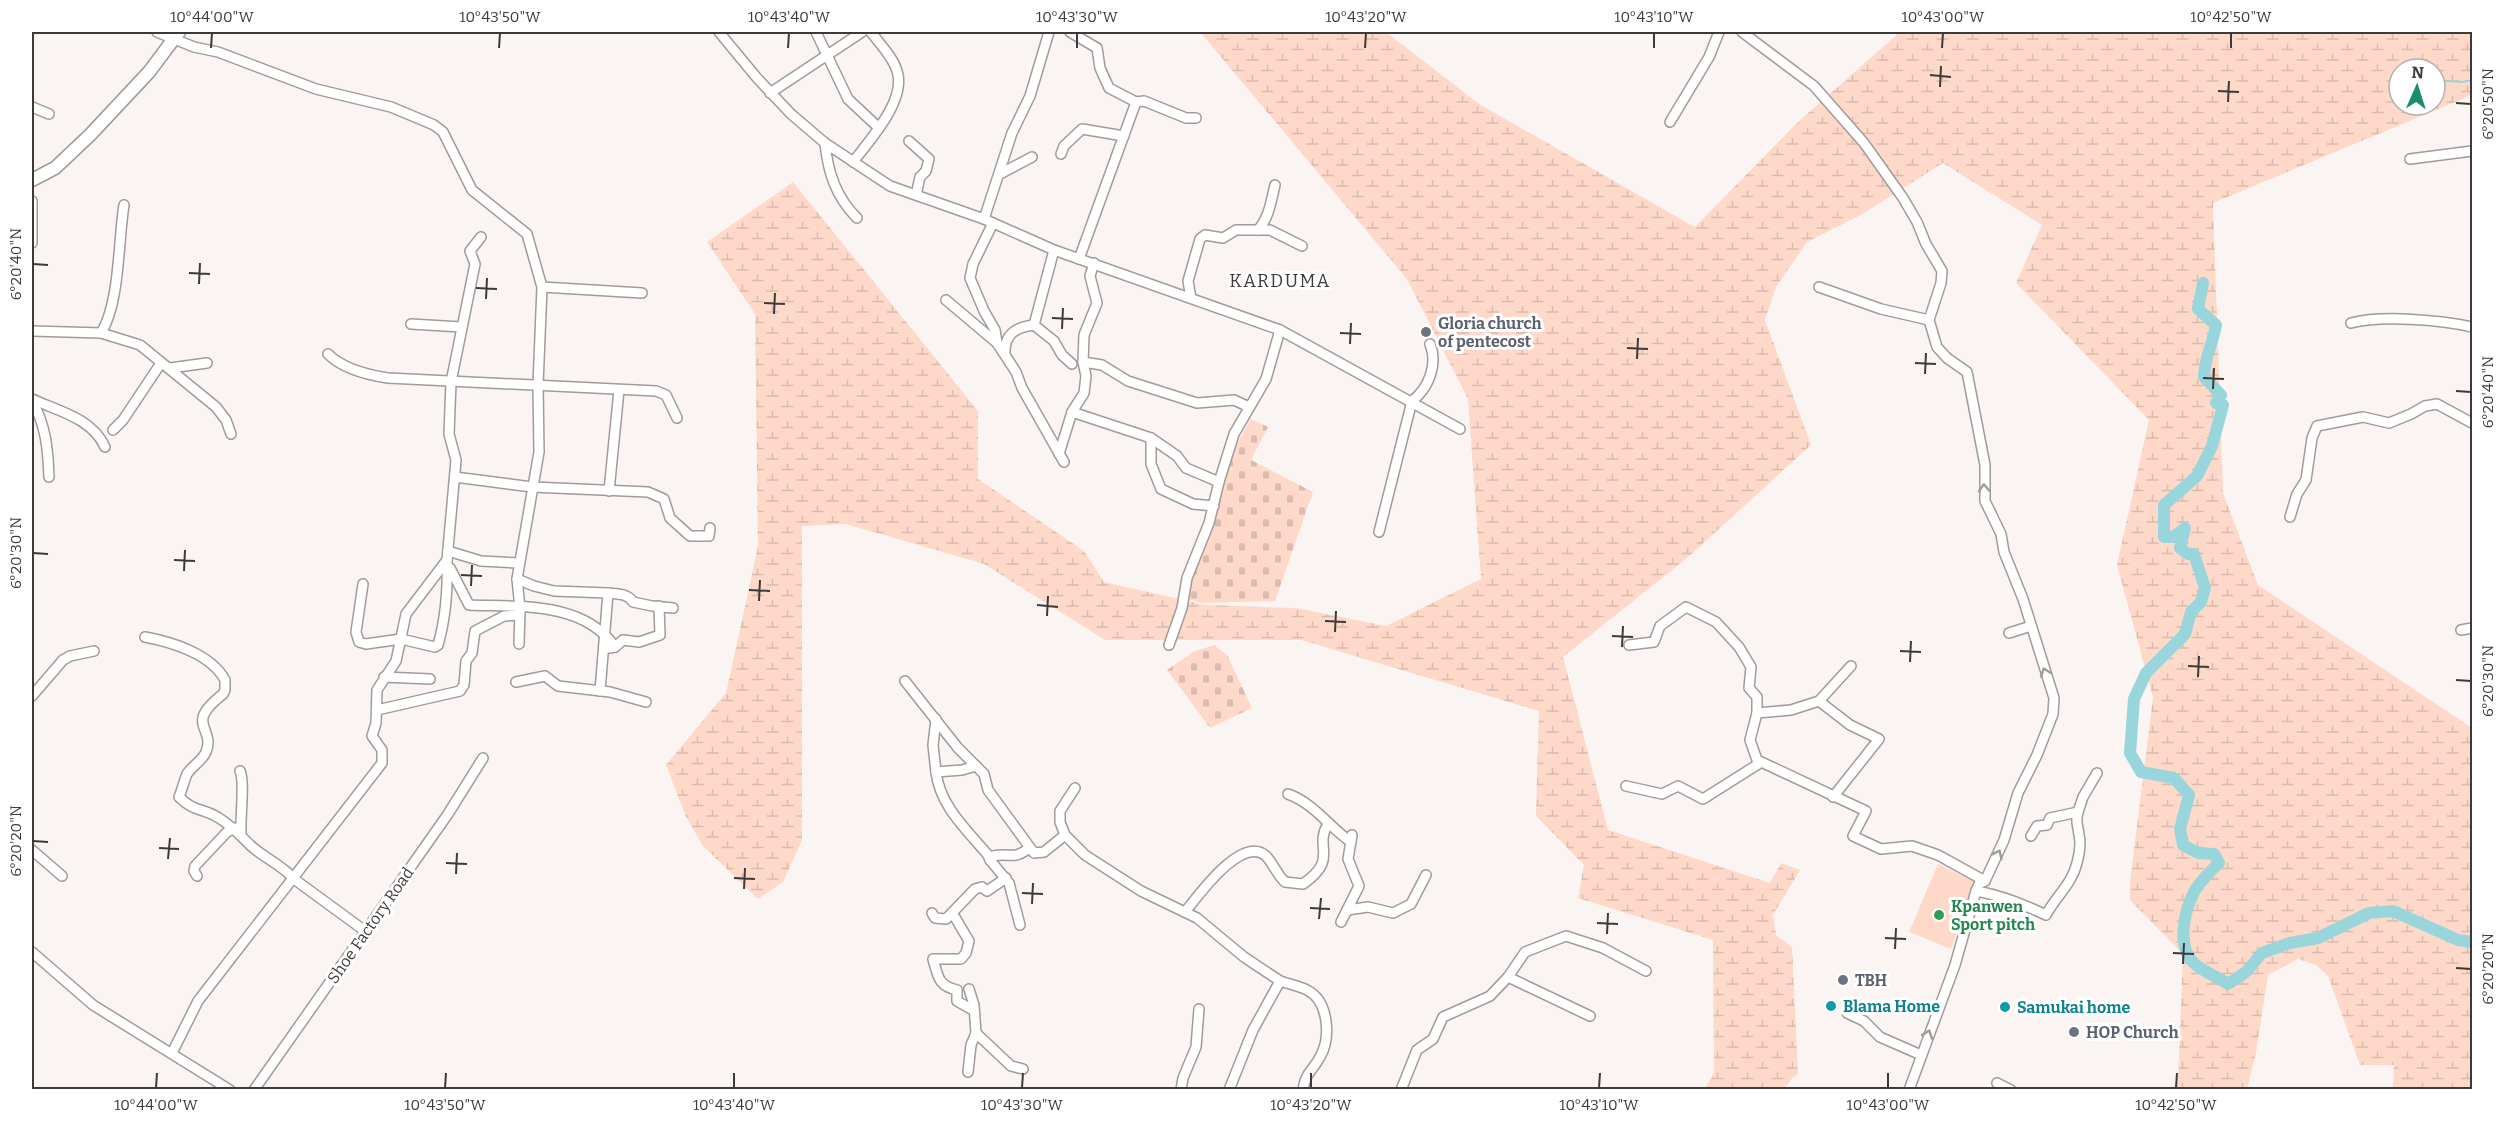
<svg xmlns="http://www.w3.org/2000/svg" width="2504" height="1121" font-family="Bitter,serif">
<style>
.wetland{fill:url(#wetland-marsh);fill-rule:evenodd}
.cemetery{fill:url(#cemetery-stones)}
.pitch{fill:#fed9c9}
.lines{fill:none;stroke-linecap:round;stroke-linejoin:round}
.stream{stroke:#99d6db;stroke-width:2}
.river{stroke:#99d6db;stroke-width:12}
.minor-casing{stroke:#a19b99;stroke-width:12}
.major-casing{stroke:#a19b99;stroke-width:15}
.minor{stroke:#fff;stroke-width:9}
.major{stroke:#fff;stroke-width:12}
.oneway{stroke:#9e9d9c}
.ticks{fill:none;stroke:#3d3b3a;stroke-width:2}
.worship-dot{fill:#6b7280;stroke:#fff;stroke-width:2}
.leisure-dot{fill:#2e9e5b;stroke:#fff;stroke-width:2}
.culture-dot{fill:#0f9aa8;stroke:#fff;stroke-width:2}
.labels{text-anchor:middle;stroke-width:6;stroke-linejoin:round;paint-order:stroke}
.worship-label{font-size:16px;font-weight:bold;fill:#5b616d;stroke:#fff;text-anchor:start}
.leisure-label{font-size:16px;font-weight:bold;fill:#27864d;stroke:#fff;text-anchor:start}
.street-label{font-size:16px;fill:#3d3b3a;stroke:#fff}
.culture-label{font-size:16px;font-weight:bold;fill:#0d838f;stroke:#fff;text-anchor:start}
.neighbourhood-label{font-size:18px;letter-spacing:1.5px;fill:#3f3b39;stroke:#fff}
.neatline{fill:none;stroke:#3d3b3a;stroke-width:2}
.ticks-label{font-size:15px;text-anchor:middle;fill:#3d3b3a}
</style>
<defs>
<pattern id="wetland-marsh" width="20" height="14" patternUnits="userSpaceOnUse" patternTransform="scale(1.5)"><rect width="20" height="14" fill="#fed9c9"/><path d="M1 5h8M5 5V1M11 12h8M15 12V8" fill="none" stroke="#dbbbad"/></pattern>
<pattern id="cemetery-stones" width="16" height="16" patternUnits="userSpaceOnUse" patternTransform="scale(1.5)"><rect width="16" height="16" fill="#fed9c9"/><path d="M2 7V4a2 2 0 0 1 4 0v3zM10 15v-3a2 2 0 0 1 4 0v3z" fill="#dbbbad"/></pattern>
</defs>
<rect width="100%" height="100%" fill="#faf4f2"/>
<path class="wetland" d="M1200 32H1386L1479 104 1695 227 1799 121 1900 32H2472V95L2213 203 2223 493 2258 585 2472 728V1089H2393L2394 1065H2360L2328 976 2316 965 2298 959 2268 975 2256 1053 2247 1089H2171L2178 1082 2183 954 2130 900V882L2153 697 2117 565 2149 420 2016 283 2042 225 1943 163 1859 216 1807 242 1776 287 1765 320 1811 445 1687 558 1563 657 1608 830 1770 883 1781 863 1800 870 1773 915 1776 935 1792 947 1798 1074 1792 1078 1785 1089H1705L1714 1073 1713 940 1578 898 1584 865 1536 816 1539 711 1301 640H1105L984 564 846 524 802 526V840L783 882 758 899 703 846 686 817 666 765 726 693 758 547 755 314 707 242 793 182 978 411V479L1084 551 1104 582 1205 605 1296 608 1386 626 1481 579 1468 399 1407 279ZM2399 69H2435V105H2399Z"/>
<g class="cemetery">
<path d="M1251 419 1268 427 1251 460 1313 492 1275 601 1202 603 1185 598 1223 486 1230 455Z"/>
<path d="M1214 645 1227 655 1252 708 1210 728 1167 670 1193 652Z"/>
</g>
<path class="pitch" d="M1938 864 1975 882 1951 949 1909 932Z"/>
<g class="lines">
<path class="stream" d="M2435 80 2462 82 2472 80"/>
<path class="river" d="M2203 283 2198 309 2216 325C2213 343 2204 359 2204 377L2221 395 2216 403 2223 405 2212 446 2197 476 2164 505V537H2173L2185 528 2180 548 2188 554H2194L2205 588 2201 602 2191 612 2185 634 2146 673 2134 699 2130 753 2141 772 2174 778 2189 795 2180 829 2183 845 2198 853 2214 854 2219 863C2210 872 2200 881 2194 892 2184 912 2176 948 2195 964 2204 972 2218 977 2228 984L2246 972 2262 953 2290 943 2318 938 2369 913 2393 911 2458 940 2472 942"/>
<g class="minor-casing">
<g id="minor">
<path d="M157 32 194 47 218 52 316 89 391 107 434 125 443 132 472 190 527 234 542 287 538 385 539 452 517 579 520 608 519 644"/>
<path d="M719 32 757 78 791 114 825 143 890 186 984 219 1054 250 1280 330 1460 429"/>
<path d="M816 32 848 99 879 128"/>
<path d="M1070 32 1097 48 1100 68 1109 88 1136 102 1144 101 1186 118H1196"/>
<path d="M1742 32 1814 86 1864 143 1903 198 1917 222 1926 244 1942 271 1941 283 1929 320 1937 347 1947 358 1967 372 1985 465V501L2001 534 2004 552 2023 599 2054 698 2053 714 2037 755 2018 793 2004 840 1985 881 1979 884 1976 891 1955 965 1909 1090"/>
<path d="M770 93 862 32"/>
<path d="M32 107 49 114"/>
<path d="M1670 122 1709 57 1719 32"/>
<path d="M909 141 929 159 926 171 920 177 916 195"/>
<path d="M825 143C828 173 836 197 857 218"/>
<path d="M1061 154 1064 146 1082 129 1124 136"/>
<path d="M2410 159 2472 151"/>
<path d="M853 162C869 141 907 100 897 71 893 57 879 43 871 32"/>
<path d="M1000 174 1032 157"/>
<path d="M32 201V243"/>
<path d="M984 219 1012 133 1030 96 1049 32"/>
<path d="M993 223 973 264 970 278 984 311 995 330 997 343 1016 372 1022 388 1064 462"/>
<path d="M1258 230H1270L1302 246"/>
<path d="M1054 250 1034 325 1054 341 1062 355 1072 364"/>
<path d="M1079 259 1136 102"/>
<path d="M542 287 642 293"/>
<path d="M1819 287 1881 309 1929 320"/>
<path d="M1191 298 1188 281 1200 239 1205 235 1223 238 1236 230H1258C1269 218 1271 201 1275 185"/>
<path d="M946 300 997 343"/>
<path d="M2351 323C2382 315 2441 320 2472 327"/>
<path d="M411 324 461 327"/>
<path d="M32 331 101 333 140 345 216 407 226 420 231 434"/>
<path d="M101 333C120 303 118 242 124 205"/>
<path d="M328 354C343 369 368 375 388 378L656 391 666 395 677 418"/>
<path d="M1005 354C1004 334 1016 327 1034 325"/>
<path d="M1083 362 1102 365 1128 381 1197 403 1234 400 1249 407"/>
<path d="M170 368 207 363"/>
<path d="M32 399C58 411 92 418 105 447"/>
<path d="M32 401C46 425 48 450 49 477"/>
<path d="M1072 412 1151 438 1177 456 1186 468 1219 482"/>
<path d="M113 430 123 420 161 363"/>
<path d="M1151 438V464L1161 489 1193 504 1214 506"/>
<path d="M1059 454 1072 412 1084 393 1086 376 1083 362 1084 335 1097 303 1090 276 1094 263"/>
<path d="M455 477 532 487 648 492 664 499 670 518 690 536H709L710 528"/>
<path d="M609 491 619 390"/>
<path d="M2290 517 2297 494 2306 480 2312 438 2317 426 2363 417 2389 423 2411 414 2425 406 2437 404 2472 423"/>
<path d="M1379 532 1412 401C1429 388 1438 364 1430 344"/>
<path d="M448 551 481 561 518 563"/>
<path d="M450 568 469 605C519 607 583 601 615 647"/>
<path d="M517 579 534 586 554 591 608 593 600 691"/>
<path d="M363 584 356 632 359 642 366 644 401 639 435 647 438 645C446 617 448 590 447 560"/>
<path d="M608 593C617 594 627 593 633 602L652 606 673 608"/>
<path d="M2461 630 2472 628"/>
<path d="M2009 633 2031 626"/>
<path d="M145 637C172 642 211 654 225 680V690L223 694C183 725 216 727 206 752 202 761 192 766 187 774 184 781 182 790 179 797 194 812 203 808 219 818 232 826 240 835 250 845 264 858 282 865 294 879L365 931"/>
<path d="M1169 645 1182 608 1187 578 1209 523 1219 482 1234 434 1266 379 1280 330"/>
<path d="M1629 645 1654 642 1660 626 1686 607 1716 622 1739 647 1751 667 1749 688 1757 697V713"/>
<path d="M609 648 615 647 623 640 639 642 660 635 659 606"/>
<path d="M1851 666 1819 701 1791 710 1757 713 1750 740 1757 760 1866 811 1853 836 1881 849 1912 846 1938 855 1985 881"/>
<path d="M384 677 430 679"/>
<path d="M905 681 958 748 984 774 988 790 1034 853 1044 852 1065 835"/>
<path d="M516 682 545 676 558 686 610 692 646 702"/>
<path d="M32 696 63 660 70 656 94 651"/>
<path d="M1819 701 1850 725 1879 739 1833 797"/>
<path d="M377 710 460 691 464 685 466 661 472 653 475 631 504 616 520 615"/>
<path d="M936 719 933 745 936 772 962 770 976 766"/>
<path d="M240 771C245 781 240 818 241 833"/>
<path d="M936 772C940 806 966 829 988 855L990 860"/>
<path d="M1626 786 1662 794 1678 786 1703 799 1760 763"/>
<path d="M1075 788 1060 811V822L1065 835 1085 855 1141 891 1197 918 1244 957 1280 981 1253 1030 1229 1090"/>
<path d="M1288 794C1315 804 1328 826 1351 842"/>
<path d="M2031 836 2037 826 2047 825 2050 818 2078 812 2083 797 2097 773"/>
<path d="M32 850 62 876"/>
<path d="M197 876 194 871 195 866 227 832 235 828"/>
<path d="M1976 891C2000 895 2023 904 2046 915 2056 896 2072 884 2077 863 2079 855 2081 842 2079 835 2078 825 2075 822 2078 812"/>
<path d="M1347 910 1368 907 1393 913 1411 904 1426 875"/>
<path d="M1185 912C1198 896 1242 834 1266 856 1273 863 1277 875 1285 882L1303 884C1340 858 1313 848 1328 824"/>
<path d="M932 913 935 918 946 919 975 889 982 887 987 891 1006 878"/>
<path d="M953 914 969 941 966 953 961 959H933C938 976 938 986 957 990V1001L973 1010"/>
<path d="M1341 922 1359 886 1348 859 1352 835"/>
<path d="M1020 925 1009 883 990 860 993 856C1010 852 1013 861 1029 848"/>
<path d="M32 952 93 1005 230 1090"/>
<path d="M1508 977 1590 1016"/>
<path d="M1280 981C1289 984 1299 986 1307 990 1329 1001 1331 1038 1320 1057 1312 1072 1306 1071 1303 1090"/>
<path d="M1847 1013 1864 1021 1880 1037 1921 1055"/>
<path d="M976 1033 1011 1066 1023 1069"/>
<path d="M172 1053 198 1001 382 763V750L372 736 376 723 377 690 396 661 406 614 447 560 456 460 449 434 451 382 475 264 470 251 481 237"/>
<path d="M968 1072 971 1045 976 1033 974 1005 969 989"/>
<path d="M1997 1083 2011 1090"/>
<path d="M254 1090 448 814 483 758"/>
<path d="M1181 1090 1183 1078 1196 1047 1199 1009"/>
<path d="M1401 1090 1417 1050 1433 1039 1443 1017 1490 996 1508 977 1525 952 1566 936 1603 948 1646 971"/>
</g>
</g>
<g class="major-casing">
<path id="major" d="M32 180 55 168 90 135 149 72 179 32"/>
</g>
<use href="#minor" class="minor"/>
<use href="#major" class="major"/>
</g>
<defs><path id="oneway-chevron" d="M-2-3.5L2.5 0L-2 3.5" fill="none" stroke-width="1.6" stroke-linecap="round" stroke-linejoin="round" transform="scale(1.5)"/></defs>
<g class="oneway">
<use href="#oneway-chevron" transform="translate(1984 488) rotate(-92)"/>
<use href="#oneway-chevron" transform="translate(2045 672) rotate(-110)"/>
<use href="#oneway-chevron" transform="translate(1998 854) rotate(-64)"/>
<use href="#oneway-chevron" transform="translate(1928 1034) rotate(-71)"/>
</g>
<path class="ticks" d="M211 48 212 33M499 48 500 33M788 48 789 33M1077 48V33M1365 48 1366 33M1654 48V33M1942 48 1943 33M2231 48V33M1930 75 1951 77M1940 87 1941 66M2218 91 2239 92M2228 102 2229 81M2456 103 2471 104M33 264 48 265M189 273 210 274M199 284 200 263M476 288 497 289M486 299 487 278M764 303 785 304M774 314 775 293M1052 318 1073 319M1062 329 1063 308M1340 333 1361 334M1350 344 1351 323M1627 348 1648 349M1637 359 1638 338M1915 363 1936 364M1925 374 1926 353M2203 378 2224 379M2213 389 2214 368M2456 391 2471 392M33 553 48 554M174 560 195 561M184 571 185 550M461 575 482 576M471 586 472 565M749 590 770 591M759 601 760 580M1037 605 1058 607M1047 616 1048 596M1325 621 1346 622M1335 632 1336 611M1612 636 1633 637M1622 647 1623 626M1900 651 1921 652M1910 662 1911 641M2188 666 2209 667M2198 677 2199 656M2456 680 2471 681M33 841 48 842M159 848 179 849M168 859 170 838M446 863 467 864M456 874 457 853M734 878 755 879M744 889 745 868M1022 893 1043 894M1032 904 1033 883M1310 908 1330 909M1319 919 1321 898M1597 923 1618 924M1607 934 1608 913M1885 938 1906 939M1895 949 1896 928M2173 953 2194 954M2183 964 2184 943M2456 968 2471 969M156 1088 157 1073M445 1088 446 1073M734 1088V1073M1022 1088 1023 1073M1311 1088V1073M1599 1088 1600 1073M1888 1088V1073M2176 1088 2177 1073"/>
<g class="worship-dot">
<circle cx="1426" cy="332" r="6"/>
<circle cx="1843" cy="980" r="6"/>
<circle cx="2074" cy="1032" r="6"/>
</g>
<circle class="leisure-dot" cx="1939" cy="915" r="6"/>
<g class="culture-dot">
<circle cx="1831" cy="1006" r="6"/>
<circle cx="2005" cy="1007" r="6"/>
</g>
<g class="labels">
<g class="worship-label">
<text x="1438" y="329">Gloria church<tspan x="1438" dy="18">of pentecost</tspan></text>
<text x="1855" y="986">TBH</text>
<text x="2086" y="1038">HOP Church</text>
</g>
<g class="leisure-label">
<text x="1951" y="912">Kpanwen<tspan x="1951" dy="18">Sport pitch</tspan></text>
</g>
<g class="street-label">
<text transform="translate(370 925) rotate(-55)" y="6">Shoe Factory Road</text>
</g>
<g class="culture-label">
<text x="1843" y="1012">Blama Home</text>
<text x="2017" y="1013">Samukai home</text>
</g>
<g class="neighbourhood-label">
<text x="1280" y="287">KARDUMA</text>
</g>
</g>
<rect width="2504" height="1121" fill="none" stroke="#ffffff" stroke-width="66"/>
<g transform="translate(2417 87) rotate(3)"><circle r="28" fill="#ffffff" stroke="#b1b1b0" stroke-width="1.5"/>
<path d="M0-4.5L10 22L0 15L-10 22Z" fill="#1a8d6f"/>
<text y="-9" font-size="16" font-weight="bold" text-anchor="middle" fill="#3d3b3a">N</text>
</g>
<rect x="33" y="33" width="2438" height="1055" class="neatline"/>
<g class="ticks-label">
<text x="212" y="22">10°44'00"W</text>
<text x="500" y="22">10°43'50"W</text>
<text x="789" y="22">10°43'40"W</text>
<text x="1077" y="22">10°43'30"W</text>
<text x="1366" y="22">10°43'20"W</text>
<text x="1654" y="22">10°43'10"W</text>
<text x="1943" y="22">10°43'00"W</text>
<text x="2231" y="22">10°42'50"W</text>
<text transform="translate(2488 104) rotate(-90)" y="5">6°20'50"N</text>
<text transform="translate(16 264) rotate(-90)" y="5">6°20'40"N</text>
<text transform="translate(2488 392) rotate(-90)" y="5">6°20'40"N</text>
<text transform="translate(16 553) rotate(-90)" y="5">6°20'30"N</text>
<text transform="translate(2488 681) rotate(-90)" y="5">6°20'30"N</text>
<text transform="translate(16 841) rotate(-90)" y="5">6°20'20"N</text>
<text transform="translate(2488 969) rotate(-90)" y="5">6°20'20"N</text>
<text x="156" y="1110">10°44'00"W</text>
<text x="445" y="1110">10°43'50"W</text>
<text x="734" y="1110">10°43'40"W</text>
<text x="1022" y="1110">10°43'30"W</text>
<text x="1311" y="1110">10°43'20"W</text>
<text x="1599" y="1110">10°43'10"W</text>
<text x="1888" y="1110">10°43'00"W</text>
<text x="2176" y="1110">10°42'50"W</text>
</g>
</svg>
